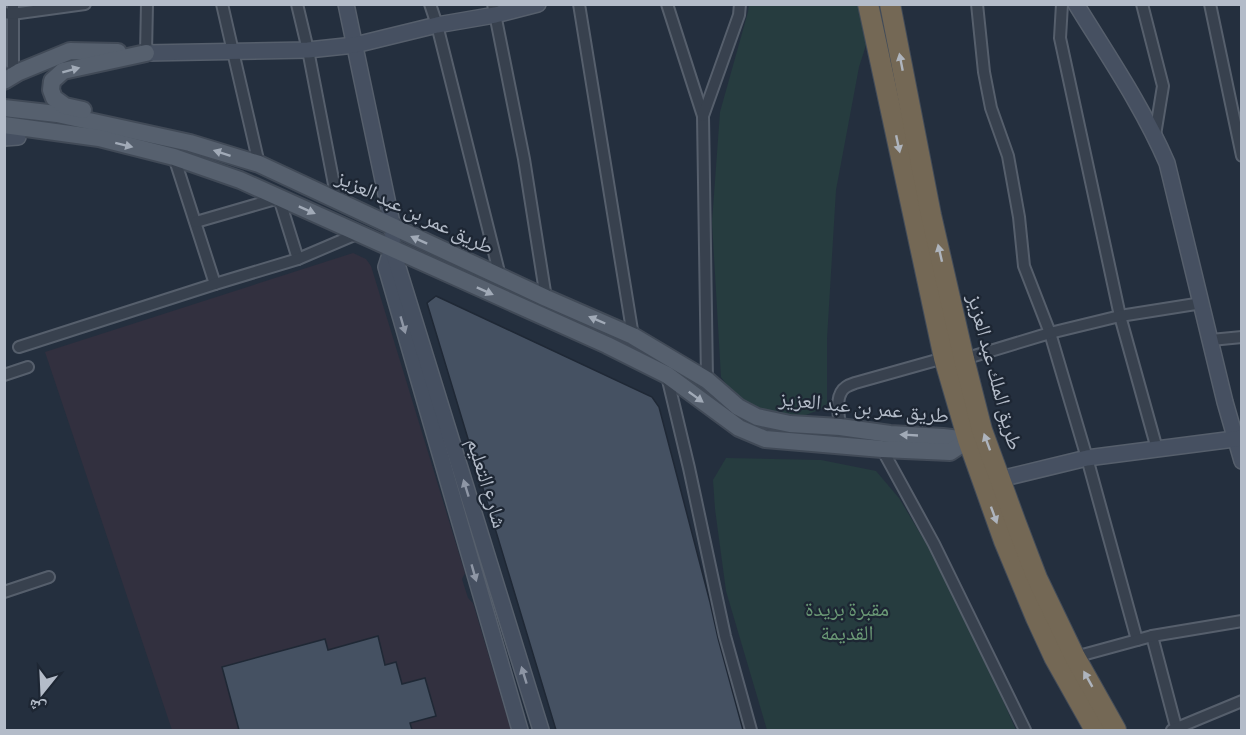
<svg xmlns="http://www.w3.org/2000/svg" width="1246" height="735" font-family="'Sofia Sans Condensed','Noto Naskh Arabic',sans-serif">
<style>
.medical{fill:#32303f}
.green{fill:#263c3f}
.building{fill:#455162;stroke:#1f2835;stroke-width:1.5}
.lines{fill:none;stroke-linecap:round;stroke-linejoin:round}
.street-casing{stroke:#565f6c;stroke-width:14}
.secondary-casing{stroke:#565f6c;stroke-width:18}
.primary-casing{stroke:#414a57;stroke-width:20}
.highway-casing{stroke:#434c59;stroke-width:22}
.street{stroke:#38414e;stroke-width:10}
.secondary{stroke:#465061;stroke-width:15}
.primary{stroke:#56606e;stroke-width:16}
.highway{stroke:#746855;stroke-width:20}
.oneway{fill:#aeb4bd}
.oneway2{fill:#a1aab7}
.oneway3{fill:#8e96a5}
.labels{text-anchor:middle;stroke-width:4.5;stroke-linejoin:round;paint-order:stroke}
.street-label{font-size:21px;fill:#b4bcc9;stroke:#1d2633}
.park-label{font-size:21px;fill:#6b9a76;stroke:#1d2633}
</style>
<rect width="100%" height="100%" fill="#242f3e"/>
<path class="medical" d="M353 253 366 259 371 266 465 573 462 579 468 598 473 603 511 730H172L45 352Z"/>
<g class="green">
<path d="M749 5H858L867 42 859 67 836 190 827 339V404L819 410 795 419 763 413 734 395 721 377 712 222 720 112 748 12Z"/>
<path d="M726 458 821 460 876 471 899 498 955 592 1016 730H767L726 591 715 509 713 480Z"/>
</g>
<g class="building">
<path d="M436 296 652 397 659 407 710 602 718 638 743 730H556L427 303Z"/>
<path d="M378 636 385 665 396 662 402 684 425 678 436 716 410 723 412 730H239L222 667 325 639 328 650Z"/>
</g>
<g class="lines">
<g class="street-casing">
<g id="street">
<path d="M13 4V66"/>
<path d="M222 4 259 164"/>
<path d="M297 4 308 50 337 200"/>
<path d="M430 4 437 25 500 276"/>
<path d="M493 4 524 159 546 298"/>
<path d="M579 4 633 336"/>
<path d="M667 4 703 116 707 380"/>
<path d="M977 4 984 72 991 108 1008 156 1019 217 1024 266 1050 333 1087 458 1137 640"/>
<path d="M1062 4 1060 38 1120 316 1157 449"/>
<path d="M1142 4 1163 86 1155 135"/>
<path d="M1210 4 1242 156"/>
<path d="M4 13 12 14 85 4"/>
<path d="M146 53 147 4"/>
<path d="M703 116 739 15 740 4"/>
<path d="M174 157 215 284"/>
<path d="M196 222 279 198 298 259"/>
<path d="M1211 340 1242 337"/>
<path d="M19 347 215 284 298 259 359 233"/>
<path d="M964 359 1050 333 1120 316 1202 303"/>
<path d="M4 375 28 367"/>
<path d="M667 376 689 468 725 636 751 730"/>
<path d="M840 427C839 415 834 395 846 387 849 385 852 384 855 383L944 358"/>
<path d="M882 449 934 544 1025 730"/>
<path d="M4 592 49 577"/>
<path d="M1152 636 1176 727"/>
<path d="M1075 657 1152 636 1242 621"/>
<path d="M1172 730 1242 701"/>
</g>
</g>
<g class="secondary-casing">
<g id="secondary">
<path d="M346 4 393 228 392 248 386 267 520 730"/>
<path d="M1076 4C1108 56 1143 107 1167 163L1225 402 1242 461"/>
<path d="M146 53 308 50 355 45 437 25 495 15 538 4"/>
<path d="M4 138 18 137"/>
<path d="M392 248 541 730"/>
<path d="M1000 479 1087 458 1242 438"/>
</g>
</g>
<g class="primary-casing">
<g id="primary">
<path d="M4 81 19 72 70 51 118 52"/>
<path d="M4 108 57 114 190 143 259 164 546 298 633 336 707 380 738 407 757 417 790 424 840 427 890 434 943 437 968 440"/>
<path d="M83 110 65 106 54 98 51 90 52 81 63 71 146 53"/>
<path d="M4 125 99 138 174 157 240 180 607 345 667 375 739 428 765 439 882 449 950 452 968 440"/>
</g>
</g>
<g class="highway-casing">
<g id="highway">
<path d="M868 4 944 358 968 440 1004 541 1036 618 1054 657 1095 730"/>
<path d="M890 4 931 215 964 359 982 430 1016 523 1037 578 1075 657 1116 730"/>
</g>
</g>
<use href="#street" class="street"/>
<use href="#secondary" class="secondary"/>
<use href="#primary" class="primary"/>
<use href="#highway" class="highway"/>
</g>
<defs><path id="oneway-solid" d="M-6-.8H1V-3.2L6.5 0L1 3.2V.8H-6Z" transform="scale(1.5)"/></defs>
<g class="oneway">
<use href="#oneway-solid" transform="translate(901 62) rotate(-101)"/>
<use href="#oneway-solid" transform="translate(898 144) rotate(78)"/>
<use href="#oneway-solid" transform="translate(940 253) rotate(-103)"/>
<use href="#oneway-solid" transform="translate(987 442) rotate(-110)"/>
<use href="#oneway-solid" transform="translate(994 515) rotate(70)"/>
<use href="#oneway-solid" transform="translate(1088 679) rotate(-119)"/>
</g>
<g class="oneway2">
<use href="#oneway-solid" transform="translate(71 70) rotate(-15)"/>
<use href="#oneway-solid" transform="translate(124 145) rotate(14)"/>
<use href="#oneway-solid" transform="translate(222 153) rotate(-162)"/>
<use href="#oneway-solid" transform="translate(307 210) rotate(24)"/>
<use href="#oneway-solid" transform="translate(419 240) rotate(-156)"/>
<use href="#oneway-solid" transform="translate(485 291) rotate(24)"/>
<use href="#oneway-solid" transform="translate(597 320) rotate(-157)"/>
<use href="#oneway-solid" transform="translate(696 397) rotate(36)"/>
<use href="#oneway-solid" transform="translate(909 435) rotate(-177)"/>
</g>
<g class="oneway3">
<use href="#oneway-solid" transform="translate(403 325) rotate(74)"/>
<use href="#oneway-solid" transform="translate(466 488) rotate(-107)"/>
<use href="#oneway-solid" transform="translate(474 573) rotate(74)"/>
<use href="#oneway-solid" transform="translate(524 675) rotate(-107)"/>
</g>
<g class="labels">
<g class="street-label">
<text transform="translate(415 212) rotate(25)" y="7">طريق عمر بن عبد العزيز</text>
<text transform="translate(995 372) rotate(75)" y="7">طريق الملك عبد العزيز</text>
<text transform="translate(864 407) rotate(6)" y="7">طريق عمر بن عبد العزيز</text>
<text transform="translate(487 483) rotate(73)" y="7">شارع التعليم</text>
</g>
<g class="park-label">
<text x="847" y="616">مقبرة بريدة<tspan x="847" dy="24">القديمة</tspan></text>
</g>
</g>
<rect width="1246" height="735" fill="none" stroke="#b4bcc9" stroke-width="12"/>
<g transform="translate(42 693) rotate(198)" stroke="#1d2633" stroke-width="4.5" paint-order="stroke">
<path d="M0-4.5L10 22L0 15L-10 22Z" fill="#b4bcc9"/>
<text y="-9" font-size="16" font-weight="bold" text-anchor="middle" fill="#b4bcc9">ش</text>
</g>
</svg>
